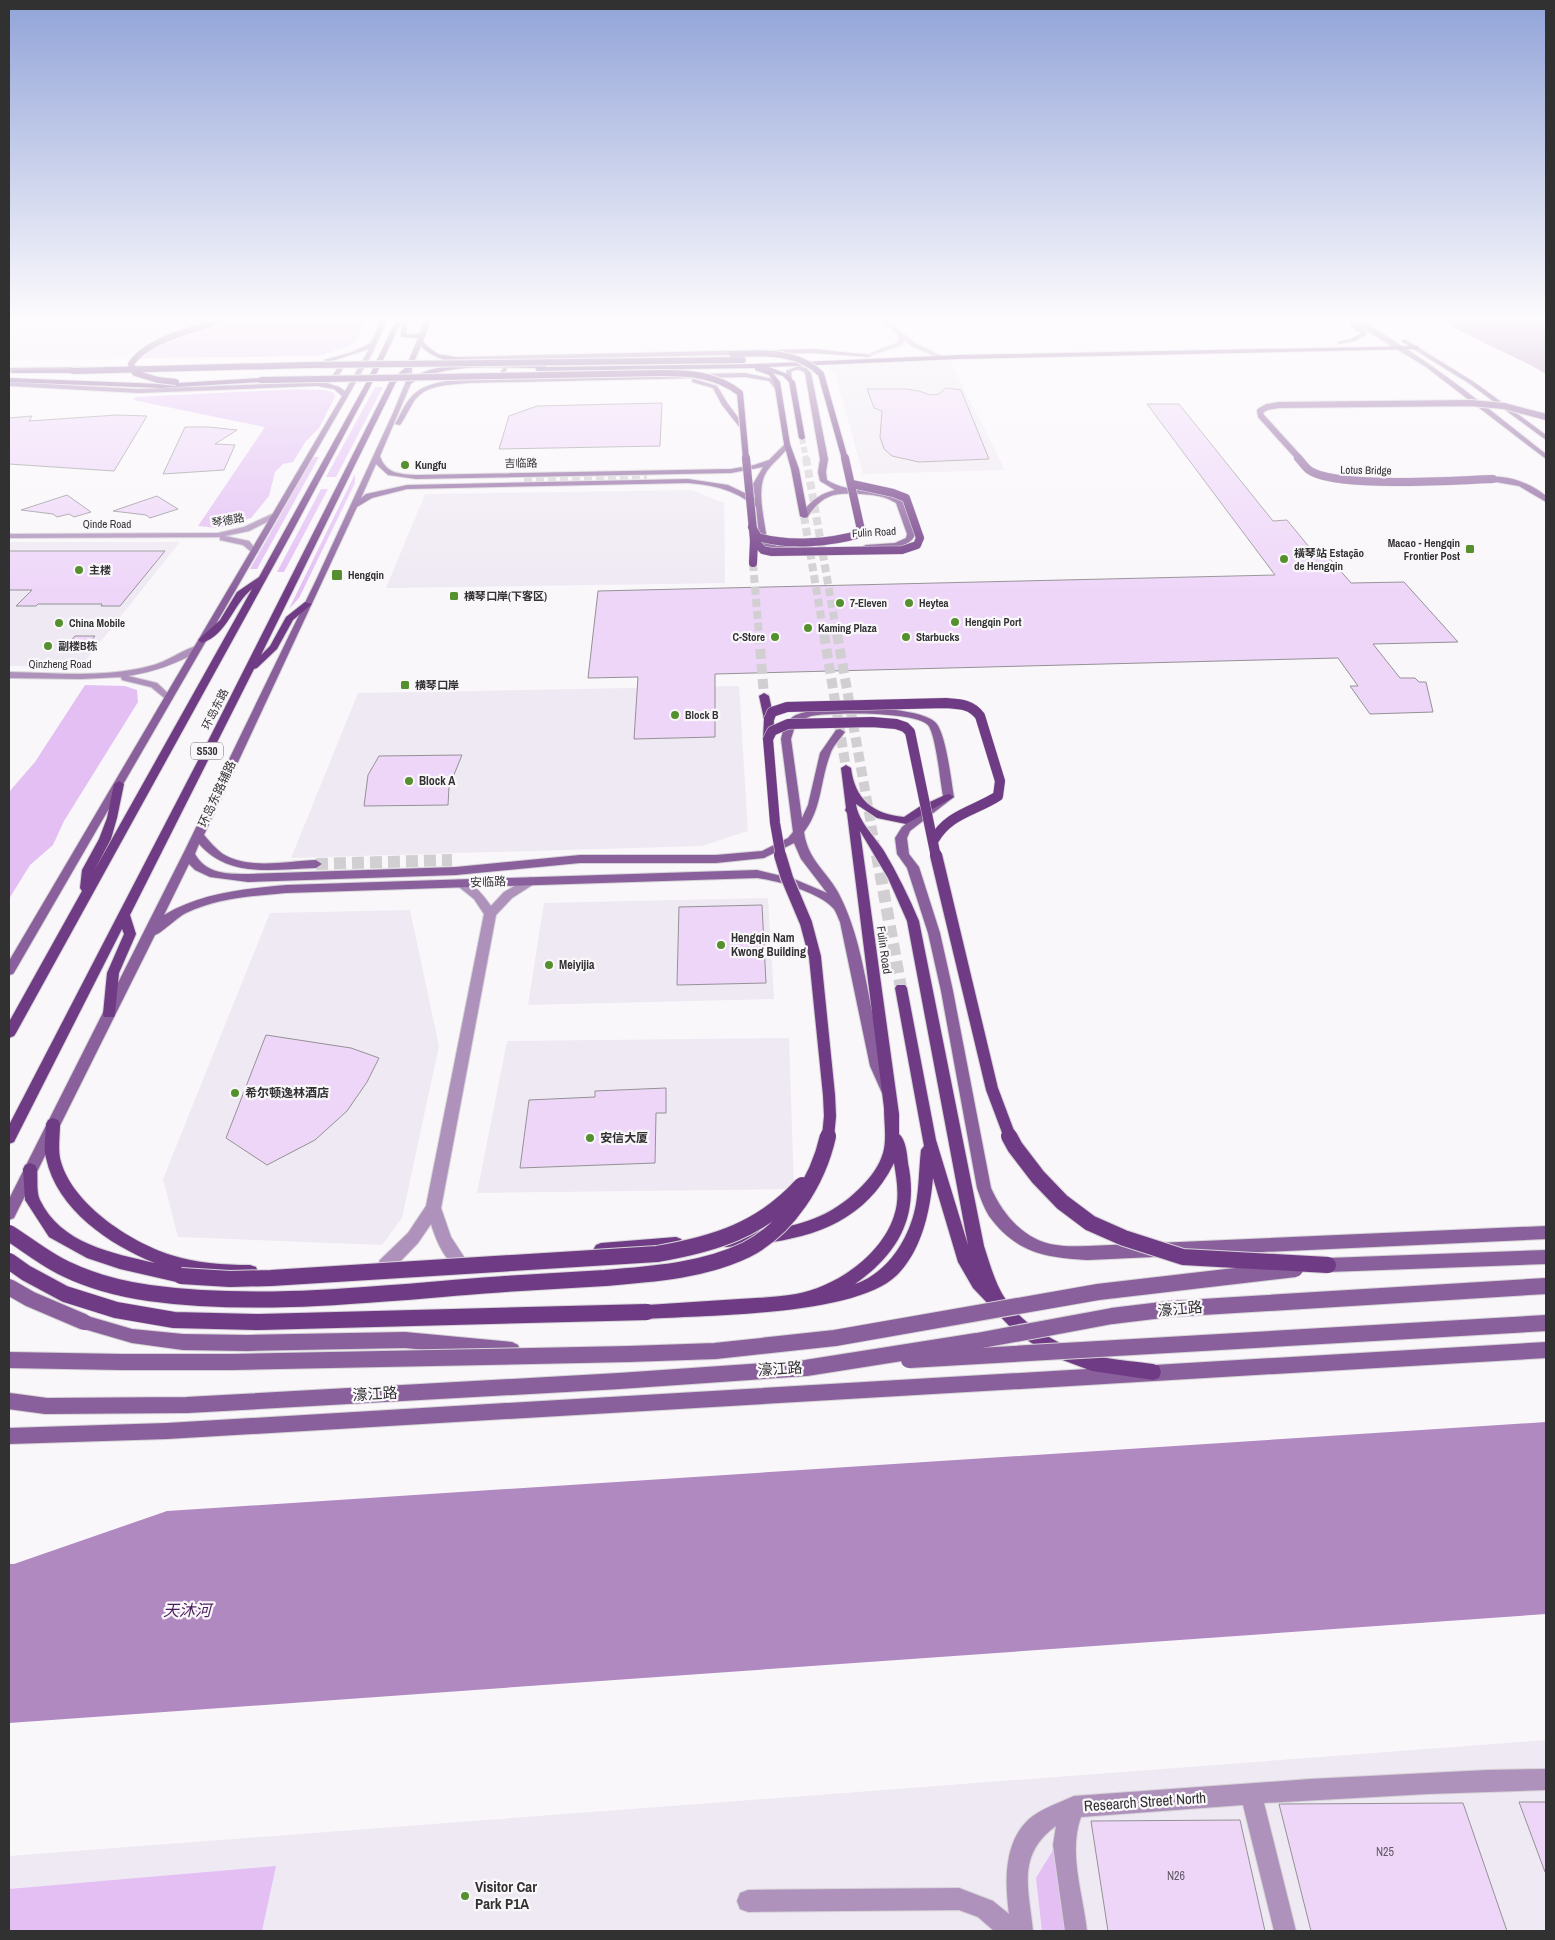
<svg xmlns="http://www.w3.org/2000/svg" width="1555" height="1940" font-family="'Archivo Narrow','Noto Sans SC',sans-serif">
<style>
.built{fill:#efe9f3}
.green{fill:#e3bff4}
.water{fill:#af89c0}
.building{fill:#eed6f9;stroke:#949295}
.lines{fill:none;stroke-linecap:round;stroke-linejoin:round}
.secondary-tunnel-far1{stroke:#d2cfd3;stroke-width:8;stroke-dasharray:8 4;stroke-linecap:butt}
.secondary-tunnel{stroke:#d2cfd3;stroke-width:12;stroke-dasharray:12 6;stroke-linecap:butt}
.primary-tunnel-far3{stroke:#d2cfd3;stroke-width:6;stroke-dasharray:6 3;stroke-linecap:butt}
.primary-tunnel-far2{stroke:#d2cfd3;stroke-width:8;stroke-dasharray:8 4;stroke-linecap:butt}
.primary-tunnel-far1{stroke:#d2cfd3;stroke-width:10;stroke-dasharray:10 5;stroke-linecap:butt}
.primary-tunnel{stroke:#d2cfd3;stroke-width:12;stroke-dasharray:12 6;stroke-linecap:butt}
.minor-casing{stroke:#d6d3d7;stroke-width:2}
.secondary-casing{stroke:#d6d3d7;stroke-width:2}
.primary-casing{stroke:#d6d3d7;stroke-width:2}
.minor{fill:#af92bc;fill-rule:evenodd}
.secondary{fill:#8a609c;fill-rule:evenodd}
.primary{fill:#703b85;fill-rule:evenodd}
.secondary-bridge-far2-casing{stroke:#d6d3d7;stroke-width:8;stroke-linecap:butt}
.secondary-bridge-far1-casing{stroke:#d6d3d7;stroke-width:9;stroke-linecap:butt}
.secondary-bridge-casing{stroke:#d6d3d7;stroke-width:18;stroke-linecap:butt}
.primary-bridge-far4-casing{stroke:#d6d3d7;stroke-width:8;stroke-linecap:butt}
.primary-bridge-far3-casing{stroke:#d6d3d7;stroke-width:9;stroke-linecap:butt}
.primary-bridge-far2-casing{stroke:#d6d3d7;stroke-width:11;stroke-linecap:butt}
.primary-bridge-far1-casing{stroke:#d6d3d7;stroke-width:14;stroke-linecap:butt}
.primary-bridge-casing{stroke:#d6d3d7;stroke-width:18;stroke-linecap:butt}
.secondary-bridge-far2{stroke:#8a609c;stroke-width:6}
.secondary-bridge-far1{stroke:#8a609c;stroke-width:8}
.secondary-bridge{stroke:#8a609c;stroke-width:16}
.primary-bridge-far4{stroke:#703b85;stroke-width:6}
.primary-bridge-far3{stroke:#703b85;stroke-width:8}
.primary-bridge-far2{stroke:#703b85;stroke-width:10}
.primary-bridge-far1{stroke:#703b85;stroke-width:12}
.primary-bridge{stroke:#703b85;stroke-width:16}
.poi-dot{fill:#55902e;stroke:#faf7fb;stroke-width:2}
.labels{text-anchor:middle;stroke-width:4.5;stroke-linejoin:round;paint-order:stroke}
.far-street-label{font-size:11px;fill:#323132;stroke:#faf7fb}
.far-poi-label{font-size:11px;font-weight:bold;fill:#323132;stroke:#faf7fb;text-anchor:start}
.shield{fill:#faf7fb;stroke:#6e6c6e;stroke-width:1}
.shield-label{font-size:11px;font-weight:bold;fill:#323132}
.poi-label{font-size:12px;font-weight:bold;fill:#323132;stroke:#faf7fb;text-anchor:start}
.street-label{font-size:12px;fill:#323132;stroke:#faf7fb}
.near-number-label{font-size:12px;fill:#615a64}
.near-street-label{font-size:15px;fill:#323132;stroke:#faf7fb}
.near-poi-label{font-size:15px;font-weight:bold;fill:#323132;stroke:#faf7fb;text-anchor:start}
.near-water-label{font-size:16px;font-style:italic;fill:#4d1c5f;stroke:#faf7fb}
</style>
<rect width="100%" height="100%" fill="#faf7fb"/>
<g class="built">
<path d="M54 320H216L148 344 124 358 9 361V331Z"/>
<path d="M950 361 1005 470 863 474 835 373 827 367 835 364Z"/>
<path d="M692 490 724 503 725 583 386 588 425 494Z"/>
<path d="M9 542H180L81 666H9Z"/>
<path d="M739 686 748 831 702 846 291 858 358 693Z"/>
<path d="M768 898 774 999 528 1005 544 903Z"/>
<path d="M410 910 439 1046 402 1218 382 1245 178 1237 163 1179 270 913Z"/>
<path d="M789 1038 794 1189 477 1193 507 1041Z"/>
<path d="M1546 1740V1931H9V1856Z"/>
</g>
<g class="green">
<path d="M230 320H365L357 341 349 346 318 356 142 358 156 347Z"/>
<path d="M375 387H383L336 477H326Z"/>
<path d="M297 389 326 390 334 393 335 397 319 428 306 441 293 462 283 464 275 472 269 496 251 518 219 528 198 526 265 427 133 400 136 397Z"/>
<path d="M313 457H319L257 569H250Z"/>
<path d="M355 474V483L299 598 289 609Z"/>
<path d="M321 489H328L284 572H277Z"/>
<path d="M85 685 125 686 137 690 138 702 64 821 53 845 30 865 9 899V792L35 762Z"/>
<path d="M1055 1847 1065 1931H1042L1036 1878Z"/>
<path d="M276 1866 262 1931H9V1889Z"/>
</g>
<g class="water">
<path d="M1438 320H1546V374L1532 366Z"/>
<path d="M1546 1422V1614L9 1723V1564H14L167 1511Z"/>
</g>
<g class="building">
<path d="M946 388 961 390 989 459 919 462 892 456 884 449 880 437 882 411 874 408 867 389H906L919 391 930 395 939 394Z"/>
<path d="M662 403 660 446 499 449 509 416 537 406Z"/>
<path d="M1147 404H1179L1273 521 1287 520 1314 553H1325L1351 583 1404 582 1458 642 1373 644 1400 678H1415L1419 682H1426L1433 712 1370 714 1350 686H1358L1338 658 715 674V737L634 739 638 677 588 678 598 591 1275 575Z"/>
<path d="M117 415 147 416 114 471 9 464V418L32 416 29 421Z"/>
<path d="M185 427H209L237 430 215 444 235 445 224 470 163 474Z"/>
<path d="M67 495 91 512 74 517 69 514 57 517 53 514 21 510Z"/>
<path d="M157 496 178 509 150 518 146 515 113 511Z"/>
<path d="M9 551H165L120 606H101L102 604H38L36 606H16L32 590H9Z"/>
<path d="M75 636H95L83 651H62Z"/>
<path d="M462 755 449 787 448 805 364 806 368 775 379 756Z"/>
<path d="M762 905 766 983 677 985 679 907Z"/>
<path d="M266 1035 351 1048 379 1058 367 1082 347 1111 315 1140 267 1165 226 1138Z"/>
<path d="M666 1088V1113H656L655 1163 520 1168 529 1100 595 1097V1091Z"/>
<path d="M1519 1802H1546V1872H1545Z"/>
<path d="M1463 1803 1507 1931H1311L1279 1804Z"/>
<path d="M1240 1820 1265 1931H1108L1091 1821Z"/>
</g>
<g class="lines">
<path class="secondary-tunnel-far1" d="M524 480 647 477"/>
<path class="secondary-tunnel" d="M316 864 452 860"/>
<path class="primary-tunnel-far3" d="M802 438 806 459"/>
<g class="primary-tunnel-far2">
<path d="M806 458 837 635"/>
<path d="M804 516 824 635"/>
<path d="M753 563 759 635"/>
</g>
<g class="primary-tunnel-far1">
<path d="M759 634 764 696"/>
<path d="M824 634 846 768"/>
<path d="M837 634 877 857"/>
</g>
<path class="primary-tunnel" d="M877 855 901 988"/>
<g class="minor-casing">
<g id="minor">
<path d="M880 320H887L916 344 946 358 941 359 912 346 904 340 902 345 871 355V353L897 343 899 336Z"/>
<path d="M272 514 279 516 249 531 225 536 249 541 258 552 254 554 243 545 220 540V537L9 538V534L218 533 244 527Z"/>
<path d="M196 646 201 649 199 651C176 664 154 672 128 676L157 683 173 698 168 701 151 687 122 680 121 677 81 679 9 678V672C56 673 105 678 150 666 167 662 180 651 196 646Z"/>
<path d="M530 877 536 881 534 884 512 898 496 915 441 1208 451 1237 466 1260 464 1265C447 1271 435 1237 431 1224L418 1243 392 1270 386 1272 380 1270 378 1265 380 1260 408 1233 426 1206 484 914 474 899 454 883 456 880C470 877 484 896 491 906L504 892Z"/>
<path d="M1487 1770 1546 1769V1790L1428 1794 1264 1803 1296 1931H1274L1243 1805 1081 1817C1068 1853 1083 1894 1087 1931H1065L1053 1845 1056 1826C1016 1855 1029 1889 1033 1931H994L978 1917 959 1910 748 1912 740 1909 737 1901 740 1893 748 1890 959 1888 993 1901 1009 1914C1005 1883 1003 1843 1029 1819 1042 1808 1059 1803 1074 1796L1310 1779Z"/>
</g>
</g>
<g class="secondary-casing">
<g id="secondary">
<path d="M381 320H387L373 352 348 396 15 971 13 974 9 975V961L342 396 334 389 317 386 139 393 9 386V382L139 389 317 382 330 379 337 369 336 365 324 363V360L352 352 371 343ZM369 349 345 391 339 387 327 383 334 381 343 369 341 363 332 361Z"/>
<path d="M1349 320C1364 320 1379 332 1391 339 1446 373 1495 414 1546 454V459L1426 367Z"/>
<path d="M1350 324C1356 323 1363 329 1367 334L1355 341 1338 344V342L1351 339 1361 333 1350 326Z"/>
<path d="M1402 340H1406L1474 382 1546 435V440L1470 384 1402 342Z"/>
<path d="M813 349 872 355 869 357 813 353 458 361 455 359 458 357Z"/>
<path d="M798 366 806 368 811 373 828 459 826 472 827 480C850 495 879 486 902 500L915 534C912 549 872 554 862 547L866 545 895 543 906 538 907 534 896 503C885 496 874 495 861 494 835 492 822 494 807 518L800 516C809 502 819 494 835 490L820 481 818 472 820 459 805 373C801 369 796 369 791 372L792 380 787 379 786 371Z"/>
<path d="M90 367 88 370 9 372V368Z"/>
<path d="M407 367 412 368V381L380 456C386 474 400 474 416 475L731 469 754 465 769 460 787 442 790 444C784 455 774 461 767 471 755 489 765 520 767 541L777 546H791L795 548C784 555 771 549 760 544L756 507C735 490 714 485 688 483L407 489 372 498 357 507 204 835C209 841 216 849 223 854 249 870 287 861 316 860L322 864 316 868C274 869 230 879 199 844L195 854C206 874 227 874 248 874L456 867 580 855H716L762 851 788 838 793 832 781 739C783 730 786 721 794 716 815 704 919 704 936 723 946 734 951 780 954 797L910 831 907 838 909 854 919 867 940 933 953 991 991 1188C1003 1215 1025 1241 1056 1245 1067 1247 1078 1246 1088 1246L1546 1226V1239L1088 1260C1046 1258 1016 1253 989 1216 984 1208 980 1197 977 1188L941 991 928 933 907 868 897 854 895 838 902 827 943 796C940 781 936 735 928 725 914 711 831 712 811 716 805 718 800 721 795 726L791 739 802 818 808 805 820 753 836 730 840 729 845 732C840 739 832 747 830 755 820 781 822 809 804 832 808 861 827 871 839 894 870 954 867 1027 894 1089L892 1093 887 1094 882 1093 870 1066 840 922C838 918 836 911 833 908 818 892 778 881 757 878L286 893C252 896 217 898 186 913 176 918 162 933 155 935L14 1218 9 1220V1199L185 850 317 578 393 413 406 381ZM376 464 388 475 416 479 731 473 763 467 753 484 755 498 728 485 688 479 407 485 366 494 361 498ZM794 843 801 859 827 893 794 879 757 870 286 885C244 889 201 893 164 915L189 864 195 870 210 877 248 882 456 875 580 863H716L764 858Z"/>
<path d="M504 367 507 369 503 376 506 378 745 373 773 379 781 389 776 390 769 381 745 377 469 383C450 385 426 384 414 401 409 409 405 418 400 425L395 424C401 414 405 402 414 394 432 377 474 379 498 379L497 377Z"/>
<path d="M694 379 717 386 728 404 746 428 745 429H741L722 405 713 388 692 382V380Z"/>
<path d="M1490 477C1509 475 1532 484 1546 496V502L1519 486 1490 481Z"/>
<path d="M1546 1250V1264L1328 1272 1322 1270 1320 1265 1322 1260 1328 1258Z"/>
<path d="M84 1315 132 1329 183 1334 247 1335 405 1332 512 1342 518 1345 520 1350 518 1355 512 1358 405 1348 247 1351 183 1350 132 1343 84 1329 78 1327 76 1322 78 1317Z"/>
<path d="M1546 1342V1358L167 1439 9 1444V1428L167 1423Z"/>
</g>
</g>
<g class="primary-casing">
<g id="primary">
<path d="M396 320H402L372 383 290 536 16 1033 14 1036 9 1038V1022L82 891 80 888 82 870 99 839 107 818 114 784 119 781 124 784 117 818 111 839 94 871 252 589C233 604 228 634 202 643L198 640 220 620 237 592 259 577 366 383Z"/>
<path d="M402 320H408L406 334H419L425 320H431L423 341 427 346 438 354 474 360C461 367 430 358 421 346L411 369 396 382 261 655 270 646 286 617 305 602 312 604 293 620 277 649 257 668 254 669 130 915 136 934 119 973 115 1014 114 1017H104L103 1014 107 973 124 934 122 929 14 1142 9 1144V1125L205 747 390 381 406 367 418 338 401 337Z"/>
<path d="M1418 346 1420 349 959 359 769 367 787 374 795 382 805 438 802 440 799 438 789 382 783 376 773 373 780 382 790 444 799 469 808 516 804 518 800 516 791 469 784 444 774 382 769 375 755 370V368L537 371 535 368C494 368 446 362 410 384L405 383C435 356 506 364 545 364L547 367 754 364 959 355Z"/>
<path d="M13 370 73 369 76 371 73 373H11Z"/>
<path d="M9 378 161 384 261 378 264 380 261 382 161 388 9 382Z"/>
<path d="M764 693 769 696 774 719 773 739 768 742 763 739 764 719 759 696Z"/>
<path d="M846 765 851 768C855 799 872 814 904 817L919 807 945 795 949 794 954 797 906 824 877 818 856 804C858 821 875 837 884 851 897 873 909 897 919 921L984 1246C990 1264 995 1284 1006 1300 1024 1326 1061 1347 1092 1355 1111 1360 1133 1361 1153 1364L1159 1366 1161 1372 1159 1378 1153 1380 1092 1371 1052 1356 1016 1333 973 1288 958 1262 933 1178C930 1211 922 1250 897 1275 856 1316 706 1315 647 1319L641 1317 639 1312 641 1307 647 1305C678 1303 708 1301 739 1299 758 1298 777 1297 796 1294 835 1287 881 1256 894 1216 900 1199 897 1181 894 1163 860 1232 794 1242 726 1247L721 1245 718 1240 721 1235 726 1233C778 1230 821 1227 860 1188 870 1178 879 1167 883 1153 887 1139 884 1123 884 1108L847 813 845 810 846 808 841 768ZM860 831 888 878 907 921 968 1245 936 1140 907 988 905 985H897L895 988 924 1146 921 1150C919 1168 919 1187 916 1204 910 1238 888 1273 855 1284 899 1253 919 1216 908 1163 907 1154 906 1140 899 1134V1114Z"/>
<path d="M53 1118 58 1120 60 1124C60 1135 58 1147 60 1158 70 1203 130 1242 171 1255 196 1263 223 1265 250 1265L256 1267 258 1272 256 1277C238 1283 206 1277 187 1273L189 1276 187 1281 181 1283 120 1269 87 1258 49 1237 25 1200 23 1169 25 1165 30 1163 35 1165 37 1169C38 1178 36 1192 40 1200 61 1244 112 1253 155 1263 110 1245 57 1210 46 1158 43 1147 46 1135 46 1124L48 1120Z"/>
<path d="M676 1237 681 1239 684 1244 681 1249 676 1251 601 1257 596 1255 593 1250 596 1245 601 1243Z"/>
</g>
</g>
<use href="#minor" class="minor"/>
<use href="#secondary" class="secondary"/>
<use href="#primary" class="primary"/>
<g class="secondary-bridge-far2-casing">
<path id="secondary-bridge-far2" d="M1300 459 1261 416 1260 411 1267 407 1279 405 1471 403 1504 406 1546 417"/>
</g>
<g class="secondary-bridge-far1-casing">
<path id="secondary-bridge-far1" d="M1298 458C1302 462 1305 467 1309 470 1335 489 1456 480 1493 479"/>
</g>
<g class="secondary-bridge-casing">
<g id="secondary-bridge">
<path d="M9 1287 30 1299 84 1322"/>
<path d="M9 1360 121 1362H233L629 1354 715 1351 835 1338 1098 1292 1295 1269"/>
<path d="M909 1360 1546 1323"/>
<path d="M9 1401 46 1406 187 1405 619 1381 806 1368 977 1341 1112 1316 1170 1309 1546 1286"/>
</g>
</g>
<g class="primary-bridge-far4-casing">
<g id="primary-bridge-far4">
<path d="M732 354C763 353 797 350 821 374L845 459"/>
<path d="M73 371 309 365 743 360"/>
<path d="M261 380 662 373C691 373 717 375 740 393L746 459"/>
<path d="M176 382 158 380 135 373 131 364C147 339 196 329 223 320"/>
</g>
</g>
<g class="primary-bridge-far3-casing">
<g id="primary-bridge-far3">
<path d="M746 458 754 540 753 563"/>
<path d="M752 527 758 537C788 546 830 543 860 534L861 530 845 458"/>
<path d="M754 540 763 550 772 552 902 550 917 545 920 538 906 498 893 493 852 484"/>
</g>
</g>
<g class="primary-bridge-far2-casing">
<g id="primary-bridge-far2">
<path d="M769 719 772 712 787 707 946 703C960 704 971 704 980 716L1000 781 998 796C975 811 948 814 934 840"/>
<path d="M781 857 775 823 768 739 772 731 788 724 872 722 896 724 905 727 910 732 936 857"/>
</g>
</g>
<g class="primary-bridge-far1-casing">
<g id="primary-bridge-far1">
<path d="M780 855 787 878 806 923 815 957 829 1095 830 1116 828 1137"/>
<path d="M936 855 992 1089 1010 1137"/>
</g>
</g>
<g class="primary-bridge-casing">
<g id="primary-bridge">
<path d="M1009 1136 1015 1147 1038 1177 1062 1202 1090 1223 1124 1238 1183 1257 1328 1265"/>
<path d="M9 1233C28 1245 46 1260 66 1269 91 1281 121 1289 149 1293 265 1309 389 1292 505 1284 539 1282 572 1280 605 1278 652 1274 702 1271 746 1250 788 1229 818 1181 828 1136"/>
<path d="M9 1261 26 1273 65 1294 116 1310 174 1320 259 1322 647 1312"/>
<path d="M181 1276 230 1279 271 1278 657 1254C715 1244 761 1230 802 1185"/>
</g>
</g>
<use href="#secondary-bridge-far2" class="secondary-bridge-far2"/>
<use href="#secondary-bridge-far1" class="secondary-bridge-far1"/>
<use href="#secondary-bridge" class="secondary-bridge"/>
<use href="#primary-bridge-far4" class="primary-bridge-far4"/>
<use href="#primary-bridge-far3" class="primary-bridge-far3"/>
<use href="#primary-bridge-far2" class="primary-bridge-far2"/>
<use href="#primary-bridge-far1" class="primary-bridge-far1"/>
<use href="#primary-bridge" class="primary-bridge"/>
</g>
<linearGradient id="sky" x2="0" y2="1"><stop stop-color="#91a3d8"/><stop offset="0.54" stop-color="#fdfbfd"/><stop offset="1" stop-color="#fdfbfd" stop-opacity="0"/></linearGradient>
<rect width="1555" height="592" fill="url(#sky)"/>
<g class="poi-dot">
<circle cx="405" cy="465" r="5"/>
<rect x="1465" y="544" width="10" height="10" rx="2.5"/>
<circle cx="1284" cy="559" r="5"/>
<circle cx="79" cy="570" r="5"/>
<rect x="331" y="569" width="12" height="12" rx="2.5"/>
<rect x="449" y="591" width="10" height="10" rx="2.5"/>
<circle cx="840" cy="603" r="5"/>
<circle cx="909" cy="603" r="5"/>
<circle cx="955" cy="622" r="5"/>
<circle cx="59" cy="623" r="5"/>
<circle cx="808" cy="628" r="5"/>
<circle cx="775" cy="637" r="5"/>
<circle cx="906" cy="637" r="5"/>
<circle cx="48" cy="646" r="5"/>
<rect x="400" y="680" width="10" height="10" rx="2.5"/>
<circle cx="675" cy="715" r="5"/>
<circle cx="409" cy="781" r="5"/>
<circle cx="721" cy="945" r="5"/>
<circle cx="549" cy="965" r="5"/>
<circle cx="235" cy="1093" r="5"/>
<circle cx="590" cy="1138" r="5"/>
<circle cx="465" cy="1896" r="5"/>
</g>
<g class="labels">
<g class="far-street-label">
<text transform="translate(521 463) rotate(-1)" y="4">吉临路</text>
<text transform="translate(1366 470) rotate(1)" y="4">Lotus Bridge</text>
<text transform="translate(228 520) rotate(-10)" y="4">琴德路</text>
<text x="107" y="528">Qinde Road</text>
<text transform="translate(874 532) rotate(-3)" y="4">Fulin Road</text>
<text x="60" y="668">Qinzheng Road</text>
<text transform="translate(215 709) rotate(-63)" y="4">环岛东路</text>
</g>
<g class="far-poi-label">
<text x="415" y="469">Kungfu</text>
<text x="1460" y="547" text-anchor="end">Macao - Hengqin<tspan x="1460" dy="13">Frontier Post</tspan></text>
<text x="1294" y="557">橫琴站 Estação<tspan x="1294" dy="13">de Hengqin</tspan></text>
<text x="89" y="574">主楼</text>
<text x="348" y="579">Hengqin</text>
<text x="464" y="600">横琴口岸(下客区)</text>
<text x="850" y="607">7-Eleven</text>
<text x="919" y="607">Heytea</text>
<text x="965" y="626">Hengqin Port</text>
<text x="69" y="627">China Mobile</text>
<text x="818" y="632">Kaming Plaza</text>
<text x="765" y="641" text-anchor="end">C-Store</text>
<text x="916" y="641">Starbucks</text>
<text x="58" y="650">副楼B栋</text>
<text x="415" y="689">横琴口岸</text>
<text x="685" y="719">Block B</text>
</g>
<rect class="shield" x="191" y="742.5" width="32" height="17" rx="4"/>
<g class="shield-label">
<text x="207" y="755">S530</text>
</g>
<g class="poi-label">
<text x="419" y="785">Block A</text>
<text x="731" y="942">Hengqin Nam<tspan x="731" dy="14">Kwong Building</tspan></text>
<text x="559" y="969">Meiyijia</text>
<text x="245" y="1097">希尔顿逸林酒店</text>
<text x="600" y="1142">安信大厦</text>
</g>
<g class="street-label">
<text transform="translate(217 794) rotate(-65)" y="4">环岛东路辅路</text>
<text transform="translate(488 882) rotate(-2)" y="4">安临路</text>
<text transform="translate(884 950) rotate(82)" y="4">Fulin Road</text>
</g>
<g class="near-number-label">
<text x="1385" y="1856">N25</text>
<text x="1176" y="1880">N26</text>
</g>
<g class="near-street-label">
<text transform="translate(1180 1309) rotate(-5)" y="5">濠江路</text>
<text transform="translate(780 1369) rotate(-4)" y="5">濠江路</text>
<text transform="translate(375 1394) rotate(-3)" y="5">濠江路</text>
<text transform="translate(1145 1802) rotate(-4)" y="5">Research Street North</text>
</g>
<g class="near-poi-label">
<text x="475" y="1892">Visitor Car<tspan x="475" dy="17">Park P1A</tspan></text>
</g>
<g class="near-water-label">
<text x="187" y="1616">天沐河</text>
</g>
</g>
<rect width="1555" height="1940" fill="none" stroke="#323132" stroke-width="20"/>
</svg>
